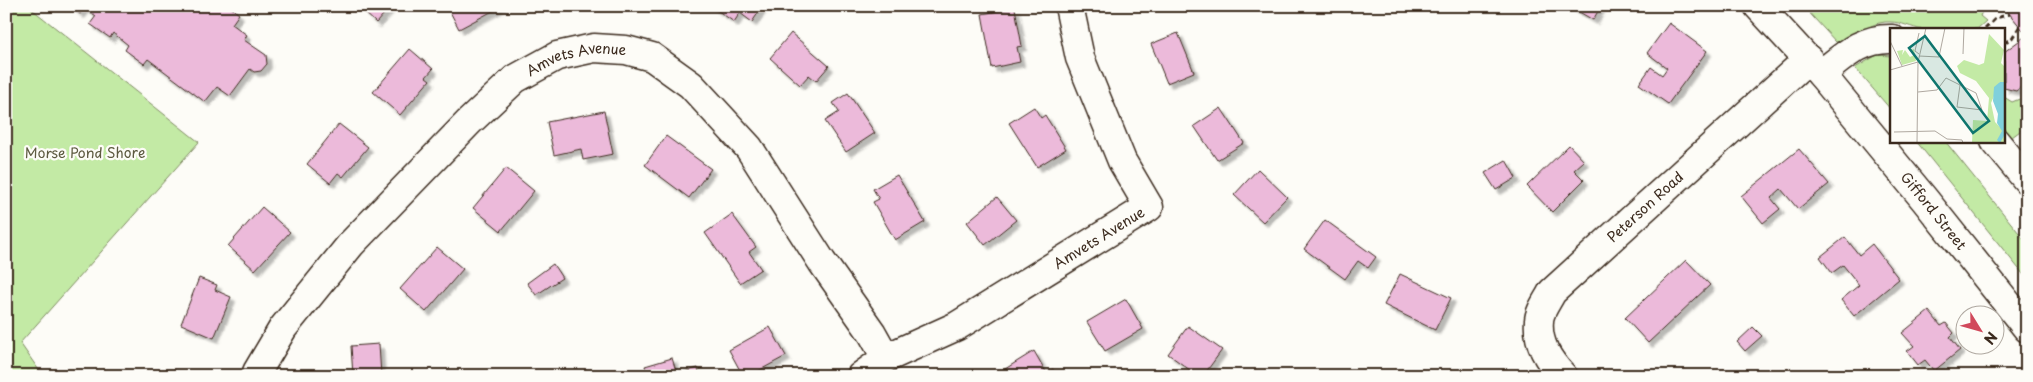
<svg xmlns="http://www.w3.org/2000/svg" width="2033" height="382" font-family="'Playpen Sans',sans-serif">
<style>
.green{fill:#c3eaa5;stroke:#7f8a62}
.building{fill:#ecbada;stroke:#3b2a1e;filter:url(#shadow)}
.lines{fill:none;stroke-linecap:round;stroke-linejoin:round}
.minor-casing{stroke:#3b2a1e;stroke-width:31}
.major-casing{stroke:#3b2a1e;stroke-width:31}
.path{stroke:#3b2a1e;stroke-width:3;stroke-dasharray:5 4;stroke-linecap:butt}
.minor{stroke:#fdfcf7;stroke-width:28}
.major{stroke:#fdfcf7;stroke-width:28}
.labels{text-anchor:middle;stroke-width:4.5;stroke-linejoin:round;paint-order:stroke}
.street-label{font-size:14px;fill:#3b2a1e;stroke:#fdfcf7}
.park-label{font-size:14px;fill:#5d5a40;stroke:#fdfcf7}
.inset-road{fill:none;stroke:#afa8a0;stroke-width:1}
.view{fill:#0f766e;fill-opacity:0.15;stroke:#0f766e;stroke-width:2.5}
.inset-edge{fill:none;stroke:#3b2a1e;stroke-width:2.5}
</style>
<defs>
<filter id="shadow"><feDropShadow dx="4.5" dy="4.5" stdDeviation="1" flood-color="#0004"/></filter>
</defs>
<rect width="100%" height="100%" fill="#fdfcf7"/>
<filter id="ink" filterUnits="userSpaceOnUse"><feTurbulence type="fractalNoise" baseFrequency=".02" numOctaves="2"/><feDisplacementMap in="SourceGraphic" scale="10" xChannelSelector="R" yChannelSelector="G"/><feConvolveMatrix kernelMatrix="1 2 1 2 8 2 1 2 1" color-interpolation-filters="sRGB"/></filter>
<g filter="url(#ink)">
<g class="green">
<path d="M6 6H28L199 142 20 343 43 376H6Z"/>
<path d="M1803 6H1976L1984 8 1980 16 1986 21 1977 29C1963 29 1931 32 1919 29 1907 26 1899 21 1885 22 1868 23 1849 42 1836 42Z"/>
<path d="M1877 55 1892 56V71L1890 73 1892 75V111L1855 68Z"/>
<path d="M2004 97 2012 102 2022 98 2027 101V126L2012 137H2009L2004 133Z"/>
<path d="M1916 141H1945L2027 243V279Z"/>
</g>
<g class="building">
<path d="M70 6H229L239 14 232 24 247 35 244 40 266 55 267 64 261 71 254 72 250 69 230 96 217 87 205 102 148 59 144 64 125 50 128 45 113 33 110 38 90 24 96 16 85 8 80 14Z"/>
<path d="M368 6H391L376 23 363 11Z"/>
<path d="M447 6H502L459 29Z"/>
<path d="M711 6H763L752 22 740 13 734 22Z"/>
<path d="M1569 6H1601L1593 20Z"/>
<path d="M2003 6H2027V92L2026 93 2021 87 2016 91 2004 88V52L2027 35Z"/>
<path d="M1015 8 1022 46 1017 47 1020 62 992 68 982 14Z"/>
<path d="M1669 23 1707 51 1668 104 1639 84 1651 67 1662 75 1667 68 1647 53Z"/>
<path d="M791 33 829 66 816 81 809 75 800 85 770 58Z"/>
<path d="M1178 33 1194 72 1167 83 1151 44Z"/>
<path d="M410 49 433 69 426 77 430 80 400 115 373 92Z"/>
<path d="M848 93 875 133 846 152 825 121 839 112 833 103Z"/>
<path d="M1034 107 1041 118 1045 115 1066 149 1037 167 1009 123Z"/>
<path d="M1221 108 1244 143 1217 160 1194 126Z"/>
<path d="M604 111 613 154 583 160 581 149 554 155 547 122Z"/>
<path d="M339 124 368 147 343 177 338 173 330 183 307 164Z"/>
<path d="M666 136 711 169 689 198 645 165Z"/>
<path d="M1569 145 1584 161 1574 170 1584 180 1552 212 1527 186Z"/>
<path d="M1799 149 1829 184 1798 209 1781 189 1771 198 1780 209 1763 223 1741 196Z"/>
<path d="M1506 160 1516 178 1496 190 1485 173Z"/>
<path d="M506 168 534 191 501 231 473 208Z"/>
<path d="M1258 169 1287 197 1263 222 1234 195Z"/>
<path d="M897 175 925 222 895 240 873 202 879 199 873 189Z"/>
<path d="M997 197 1016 220 985 245 967 222Z"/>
<path d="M262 207 290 232 255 270 228 246Z"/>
<path d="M732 214 756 247 749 252 761 269 740 283 705 233Z"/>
<path d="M1325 220 1376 257 1368 268 1358 261 1345 279 1304 249Z"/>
<path d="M1845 237 1859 255 1872 244 1899 279 1854 316 1841 300 1859 285 1843 265 1832 273 1820 257Z"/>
<path d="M437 247 463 269 426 312 400 289Z"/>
<path d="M1686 260 1710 285 1648 343 1625 318Z"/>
<path d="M553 264 562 278 536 295 527 283Z"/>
<path d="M1400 274 1451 298 1435 330 1384 305Z"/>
<path d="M199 278 217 285 215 290 231 297 214 338 181 324Z"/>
<path d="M1126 299 1143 329 1105 351 1087 322Z"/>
<path d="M1929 311 1941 326 1946 323 1954 333 1950 337 1960 350 1934 371 1925 360 1918 365 1907 351 1914 346 1902 333Z"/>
<path d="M1188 326 1222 350 1203 376H1198L1168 354Z"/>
<path d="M770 327 786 356 749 376H743L729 350Z"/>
<path d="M1753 327 1762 336 1745 351 1737 342Z"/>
<path d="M379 344 381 376H353L351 346Z"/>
<path d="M1034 351 1046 372 1053 369 1057 376H998L997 374Z"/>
<path d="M672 358 677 374 698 368 700 376H648L645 366Z"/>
</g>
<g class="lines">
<g class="minor-casing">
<g id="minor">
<path d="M1821 74C1844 56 1861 38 1892 39"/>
<path d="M1995 141 2027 180"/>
<path id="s1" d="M886 358 957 326 1149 207 1122 161 1080 58 1069 6"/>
<path id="s2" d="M257 376V372L283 328 351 244 469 122 515 79 557 56 594 48 626 50 652 57 691 85 749 148 822 262 872 333 886 358 861 376"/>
<path id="s3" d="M1563 376C1548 360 1537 343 1539 321 1539 312 1548 300 1552 292L1808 59"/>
</g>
</g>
<g class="major-casing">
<g id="major">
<path id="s4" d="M1758 6 1821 74 1925 200 2027 328"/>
</g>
</g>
<g class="path">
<path d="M1985 29 1996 18 2010 14"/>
<path d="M2004 43 2012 38 2020 26"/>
</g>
<use href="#minor" class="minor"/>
<use href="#major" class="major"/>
</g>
</g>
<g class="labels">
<g class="street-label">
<text dy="5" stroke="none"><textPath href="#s2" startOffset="462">Amvets Avenue</textPath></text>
<text dy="5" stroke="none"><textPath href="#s3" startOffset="220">Peterson Road</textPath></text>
<text dy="5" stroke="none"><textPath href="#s4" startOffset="270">Gifford Street</textPath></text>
<text dy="5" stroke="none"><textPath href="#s1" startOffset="245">Amvets Avenue</textPath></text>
</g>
<g class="park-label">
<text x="85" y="158">Morse Pond Shore</text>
</g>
</g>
<g transform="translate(1890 28)">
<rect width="115" height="115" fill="#fdfcf7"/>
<path d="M99 6 114 22 111 35 115 39V54H110L101 75 105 94 115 104V115H82L83 92 97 93 99 70 86 53 70 45 67 38 74 32 89 37 94 35ZM24 21 26 33 12 37 7 23 13 22 12 27 15 22 20 29 24 27 21 22Z" fill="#c3eaa5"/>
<path d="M110 54H115V106L110 115 107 112 112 103 107 95 108 86 103 73 104 59Z" fill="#80d0dc"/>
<path class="inset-road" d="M0 13 12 38M29 26 25 23 29 5M73 26 74 0M29 28 49 29 55 0M0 42 28 34M70 57 86 65 92 82 67 79ZM28 64 47 62 56 50 70 57M4 104 45 103 57 111 72 112 73 115M27 115 28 34 36 0"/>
<path class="view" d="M35 8 99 93 83 105 19 20Z"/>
<rect width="115" height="115" class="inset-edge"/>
</g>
<rect width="2033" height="382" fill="none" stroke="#fdfcf7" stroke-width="25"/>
<rect x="12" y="12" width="2008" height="357" fill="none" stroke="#3b2a1e" stroke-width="2" filter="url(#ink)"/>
<g transform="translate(1980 330) rotate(127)"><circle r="24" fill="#fdfcf7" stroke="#afa8a0"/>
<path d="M0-4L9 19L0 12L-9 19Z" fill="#d1495b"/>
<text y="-8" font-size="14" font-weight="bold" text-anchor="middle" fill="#3b2a1e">N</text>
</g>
</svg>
